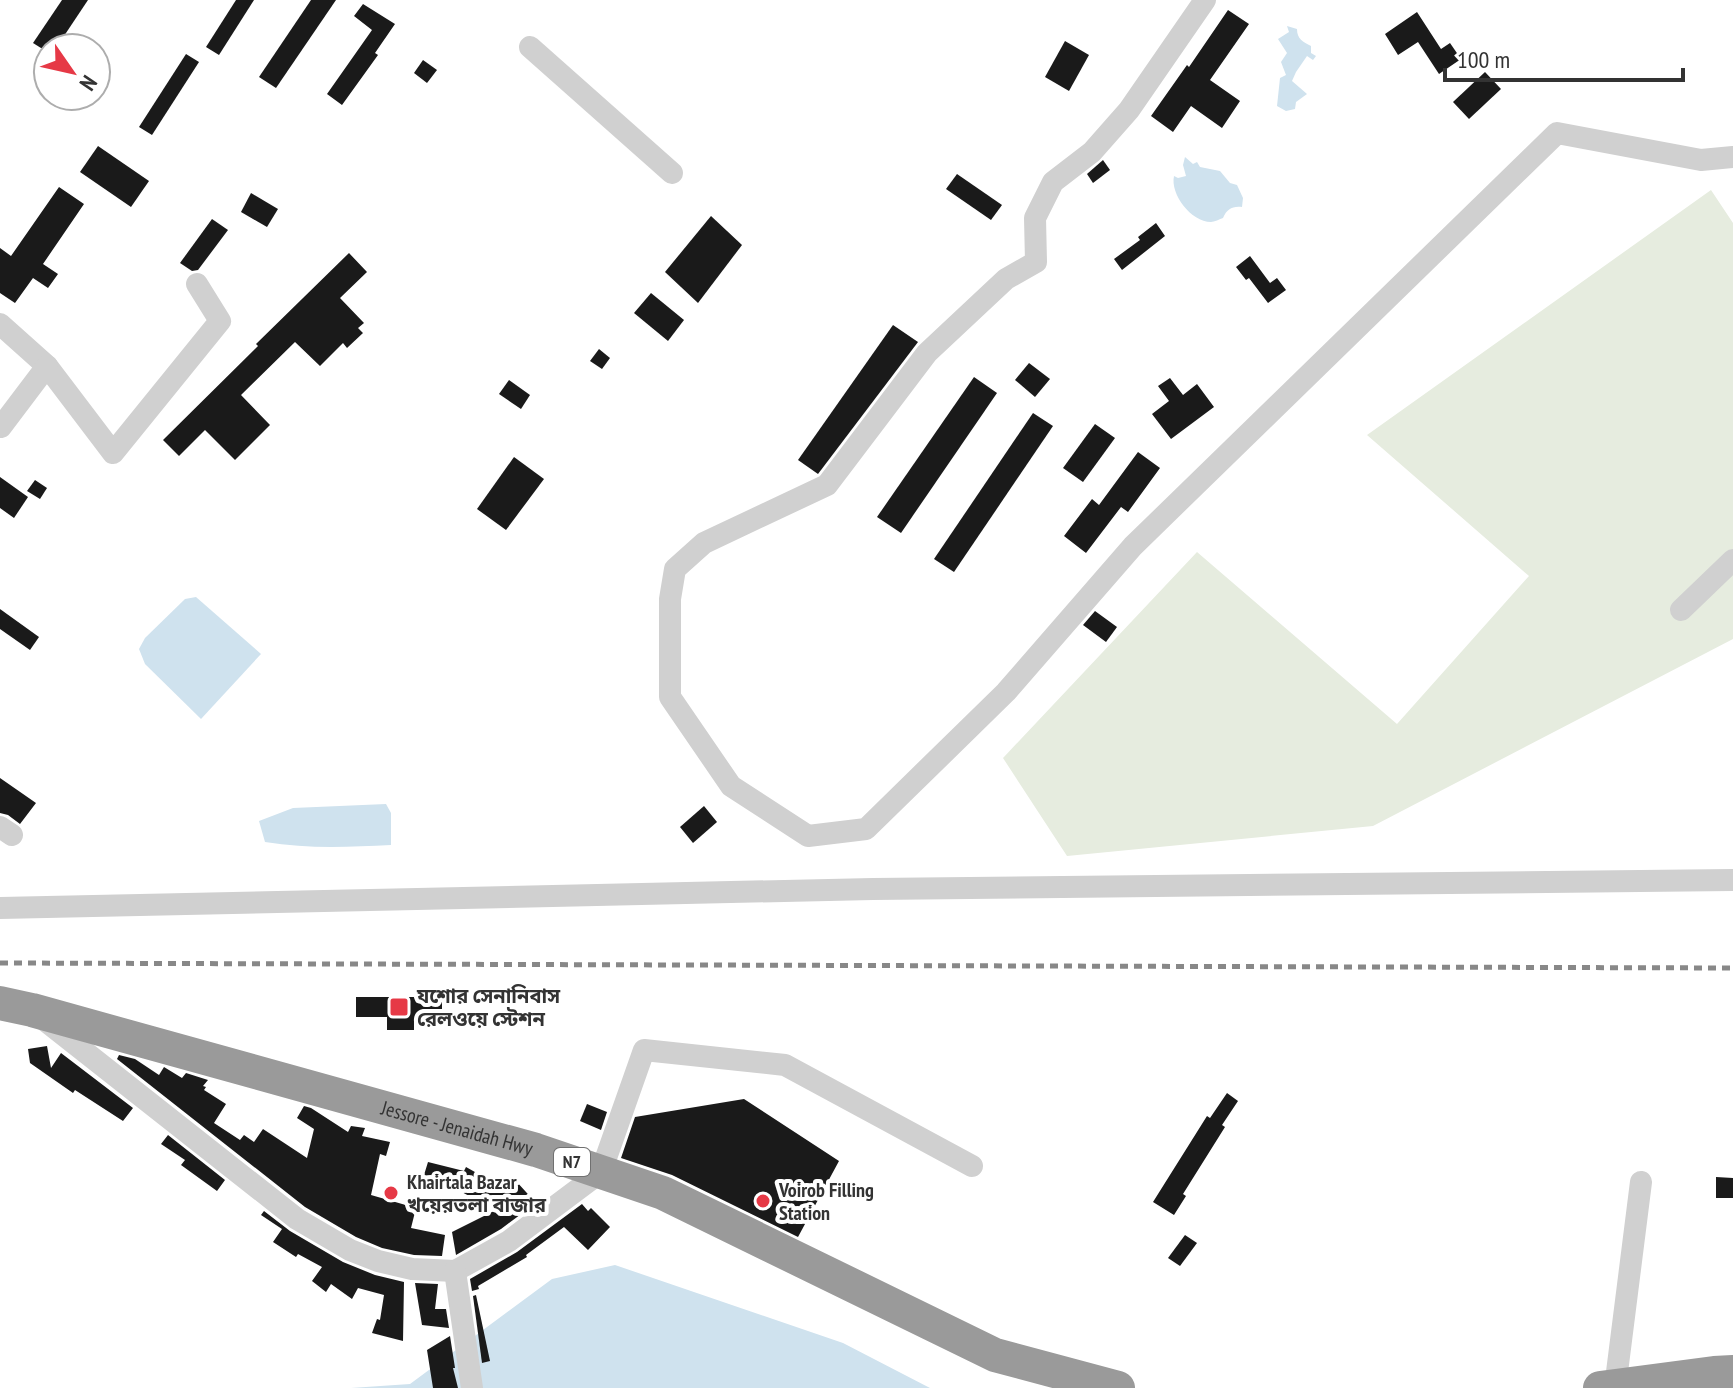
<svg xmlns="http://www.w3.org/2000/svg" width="1733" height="1388" font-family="'PT Sans Narrow','Noto Sans Bengali',sans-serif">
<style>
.green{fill:#e6ecdf}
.water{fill:#cfe2ee}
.building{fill:#1a1a1a}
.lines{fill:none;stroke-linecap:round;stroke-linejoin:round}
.minor{stroke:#d0d0d0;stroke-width:22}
.highway{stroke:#9a9a9a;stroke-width:34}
.rail{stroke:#888;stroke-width:5;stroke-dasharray:8 6;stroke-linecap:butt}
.poi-dot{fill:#e63946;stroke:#fff;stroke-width:3}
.labels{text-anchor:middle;stroke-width:8;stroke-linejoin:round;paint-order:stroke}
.shield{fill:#fff;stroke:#707070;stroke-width:2}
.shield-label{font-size:18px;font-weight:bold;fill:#333}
.poi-label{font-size:20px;font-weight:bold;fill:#333;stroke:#fff;text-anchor:start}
.street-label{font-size:20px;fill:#333;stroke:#fff}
</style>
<rect width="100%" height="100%" fill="#fff"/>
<path class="green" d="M1711 190 1733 223V639L1373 826 1067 856 1003 758 1197 552 1397 724 1529 576 1367 435Z"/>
<g class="water">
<path d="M1287 26 1297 29C1297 39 1303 42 1311 46V53L1316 56 1313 60 1307 56 1296 72 1292 81 1307 94 1296 102 1295 109 1286 111 1277 106 1280 78 1286 75 1281 62 1287 53 1278 39 1289 32Z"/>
<path d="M1185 157 1193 164 1197 162 1200 167 1220 171 1230 183 1237 185 1243 198 1242 207C1232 206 1227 209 1223 218 1220 219 1214 222 1211 222 1191 222 1170 194 1174 176L1178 178 1186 176 1183 165Z"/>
<path d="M196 597 261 654 201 719 145 664 139 649 145 638 185 599Z"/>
<path d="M386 804 391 813V845C348 847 307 849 265 842L259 821 293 808Z"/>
<path d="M615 1265 843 1343 930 1388H351L410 1384 552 1279Z"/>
</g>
<g class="building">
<path d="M62 0H88L56 48H41L33 43Z"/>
<path d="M236 0H254L219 55 206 47Z"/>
<path d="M311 0H336L276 88 259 77Z"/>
<path d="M363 4 395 24 375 53 378 55 342 105 327 94 372 30 354 16Z"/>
<path d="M1228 10 1249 24 1210 80 1240 101 1222 128 1191 106 1173 132 1151 116 1187 65 1189 67Z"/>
<path d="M1417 12 1441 49 1450 43 1461 59 1439 74 1418 42 1398 55 1385 34Z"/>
<path d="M1065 41 1089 55 1069 91 1045 77Z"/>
<path d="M186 54 199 62 152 135 139 127Z"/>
<path d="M423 60 437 70 427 83 414 73Z"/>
<path d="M1485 72 1501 89 1469 119 1453 102Z"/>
<path d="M98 146 149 181 131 207 80 172Z"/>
<path d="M1103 160 1110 170 1093 183 1087 174Z"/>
<path d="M957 174 1002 205 991 220 946 189Z"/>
<path d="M59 187 84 204 43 264 58 274 48 288 33 278 15 303 0 293V248L11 256Z"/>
<path d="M251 193 278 209 267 227 241 212Z"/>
<path d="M711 216 742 245 698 303 665 272Z"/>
<path d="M212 219 228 230 198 270 192 271 180 263Z"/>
<path d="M1156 223 1165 236 1122 270 1114 259 1140 240 1138 237Z"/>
<path d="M349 253 367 272 340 298 364 323 358 328 363 333 347 348 343 343 320 366 295 342 241 395 270 425 235 460 205 430 179 456 163 440 258 346 256 344Z"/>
<path d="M1250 256 1270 283 1277 278 1286 290 1268 303 1249 278 1246 280 1236 267Z"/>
<path d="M651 293 684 320 668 341 634 313Z"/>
<path d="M893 325 918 342 818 474 798 460Z"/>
<path d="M599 349 610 358 602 369 590 361Z"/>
<path d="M1029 363 1050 379 1035 397 1015 380Z"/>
<path d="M974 377 997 393 901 533 877 517Z"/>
<path d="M1170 378 1183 395 1197 384 1214 407 1171 439 1152 414 1169 401 1158 386Z"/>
<path d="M509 380 530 395 521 409 499 394Z"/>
<path d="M1033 413 1053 426 954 572 934 559Z"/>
<path d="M1095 424 1115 438 1083 482 1063 468Z"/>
<path d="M1138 452 1160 468 1128 512 1121 507 1086 553 1064 536 1092 499 1099 505Z"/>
<path d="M514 457 544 479 506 530 477 509Z"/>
<path d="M0 477 28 497 14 518 0 508Z"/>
<path d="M35 480 47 488 40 499 27 491Z"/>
<path d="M0 609 39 637 30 650 0 629Z"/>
<path d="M1095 611 1117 627 1106 642 1083 625Z"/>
<path d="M0 778 36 803 20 824 8 815 0 813Z"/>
<path d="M704 806 717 822 693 843 680 827Z"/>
<path d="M356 997H442V1019H414V1030H387V1017H356Z"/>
<path d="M47 1046 51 1068 61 1053 133 1108 123 1121 75 1090 73 1093 30 1063 28 1049Z"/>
<path d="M119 1055 135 1059 159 1075 164 1067 182 1078 186 1073 208 1080 203 1086 206 1087 204 1090 226 1104 214 1123 240 1140 244 1135 254 1142 263 1129 307 1158 314 1129 297 1118 304 1106 311 1108 348 1132 351 1126 365 1128 362 1136 390 1142 386 1156 380 1154 371 1195 416 1208 411 1228 445 1235 442 1256 414 1255 382 1248 356 1237 305 1207 117 1059Z"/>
<path d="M1227 1093 1238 1101 1222 1125 1225 1127 1183 1194 1186 1196 1174 1215 1153 1202 1207 1116 1210 1118Z"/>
<path d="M744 1099 839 1161 798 1237 672 1175 621 1158 635 1117Z"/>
<path d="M587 1104 607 1112 601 1130 580 1121Z"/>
<path d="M168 1135 225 1180 217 1191 181 1165 185 1160 161 1144Z"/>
<path d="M428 1162 464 1171 466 1167 507 1190 516 1181 536 1203 501 1229 456 1255 452 1232 496 1210 454 1188 457 1183 424 1175Z"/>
<path d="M1716 1177 1733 1178V1198H1716Z"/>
<path d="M582 1204 588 1211 591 1208 610 1227 588 1250 564 1227 526 1255 527 1257 478 1286 479 1289 472 1291 470 1279 517 1252Z"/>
<path d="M264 1211 290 1231 343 1262 375 1275 404 1282 403 1341 372 1333 377 1319 380 1320 384 1295 358 1288 352 1299 331 1284 326 1292 312 1281 322 1267 298 1254 296 1257 273 1242 282 1229 261 1215Z"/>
<path d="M1185 1235 1197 1243 1180 1266 1168 1258Z"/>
<path d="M415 1283 438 1284 435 1309H446L449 1328 422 1325Z"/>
<path d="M476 1295 490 1361 482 1363 473 1296Z"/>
<path d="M450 1336 455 1368H453L458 1388H433L427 1350Z"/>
</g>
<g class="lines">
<g class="minor">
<path d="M1205 0 1129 110 1092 152 1053 182 1035 218 1036 262 1006 279 927 353 827 485 704 543 675 569 670 599V697L731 786 808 836 866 829 1006 692 1133 546 1557 133 1701 160 1733 157"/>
<path d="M530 47 672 173"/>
<path d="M0 324 47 366 113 453 220 321 197 284"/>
<path d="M1 427 47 366"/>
<path d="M1681 610 1733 560"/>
<path d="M0 827 12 835"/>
<path d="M0 908 873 889 1733 880"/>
<path d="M42 1018 297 1219 350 1250 378 1261 412 1269 455 1271 509 1241 601 1172 644 1050 785 1065 972 1166"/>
<path d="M455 1271 472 1388"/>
<path d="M1615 1388 1641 1182"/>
</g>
<g class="highway">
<path id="s1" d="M0 1003 32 1010 536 1150 663 1193 995 1355 1118 1388"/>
<path d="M1600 1388 1714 1373 1733 1372"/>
</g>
<path class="rail" d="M0 963 1733 968"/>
</g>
<g class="poi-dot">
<rect x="389" y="997" width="20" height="20" rx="4"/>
<circle cx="391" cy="1193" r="8"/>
<circle cx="763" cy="1201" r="8"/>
</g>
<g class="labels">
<rect class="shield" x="554" y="1148" width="36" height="28" rx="6"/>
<g class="shield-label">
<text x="572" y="1168">N7</text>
</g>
<g class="poi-label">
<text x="417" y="1003">যশোর সেনানিবাস<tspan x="417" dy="23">রেলওয়ে স্টেশন</tspan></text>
<text x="407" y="1189">Khairtala Bazar<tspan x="407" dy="23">খয়েরতলা বাজার</tspan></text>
<text x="779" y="1197">Voirob Filling<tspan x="779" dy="23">Station</tspan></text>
</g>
<g class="street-label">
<text dy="7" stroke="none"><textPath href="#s1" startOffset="474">Jessore - Jenaidah Hwy</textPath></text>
</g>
</g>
<g transform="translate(72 72) rotate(124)"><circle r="38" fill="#ffffff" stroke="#adadad" stroke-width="2"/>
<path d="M0-6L14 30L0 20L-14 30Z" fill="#e63946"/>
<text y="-12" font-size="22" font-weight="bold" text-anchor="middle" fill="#333333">N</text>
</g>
<path d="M1445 68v12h238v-12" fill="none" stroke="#333333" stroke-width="4"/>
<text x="1457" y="68" font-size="24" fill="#333333" stroke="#ffffff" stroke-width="6" paint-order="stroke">100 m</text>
</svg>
